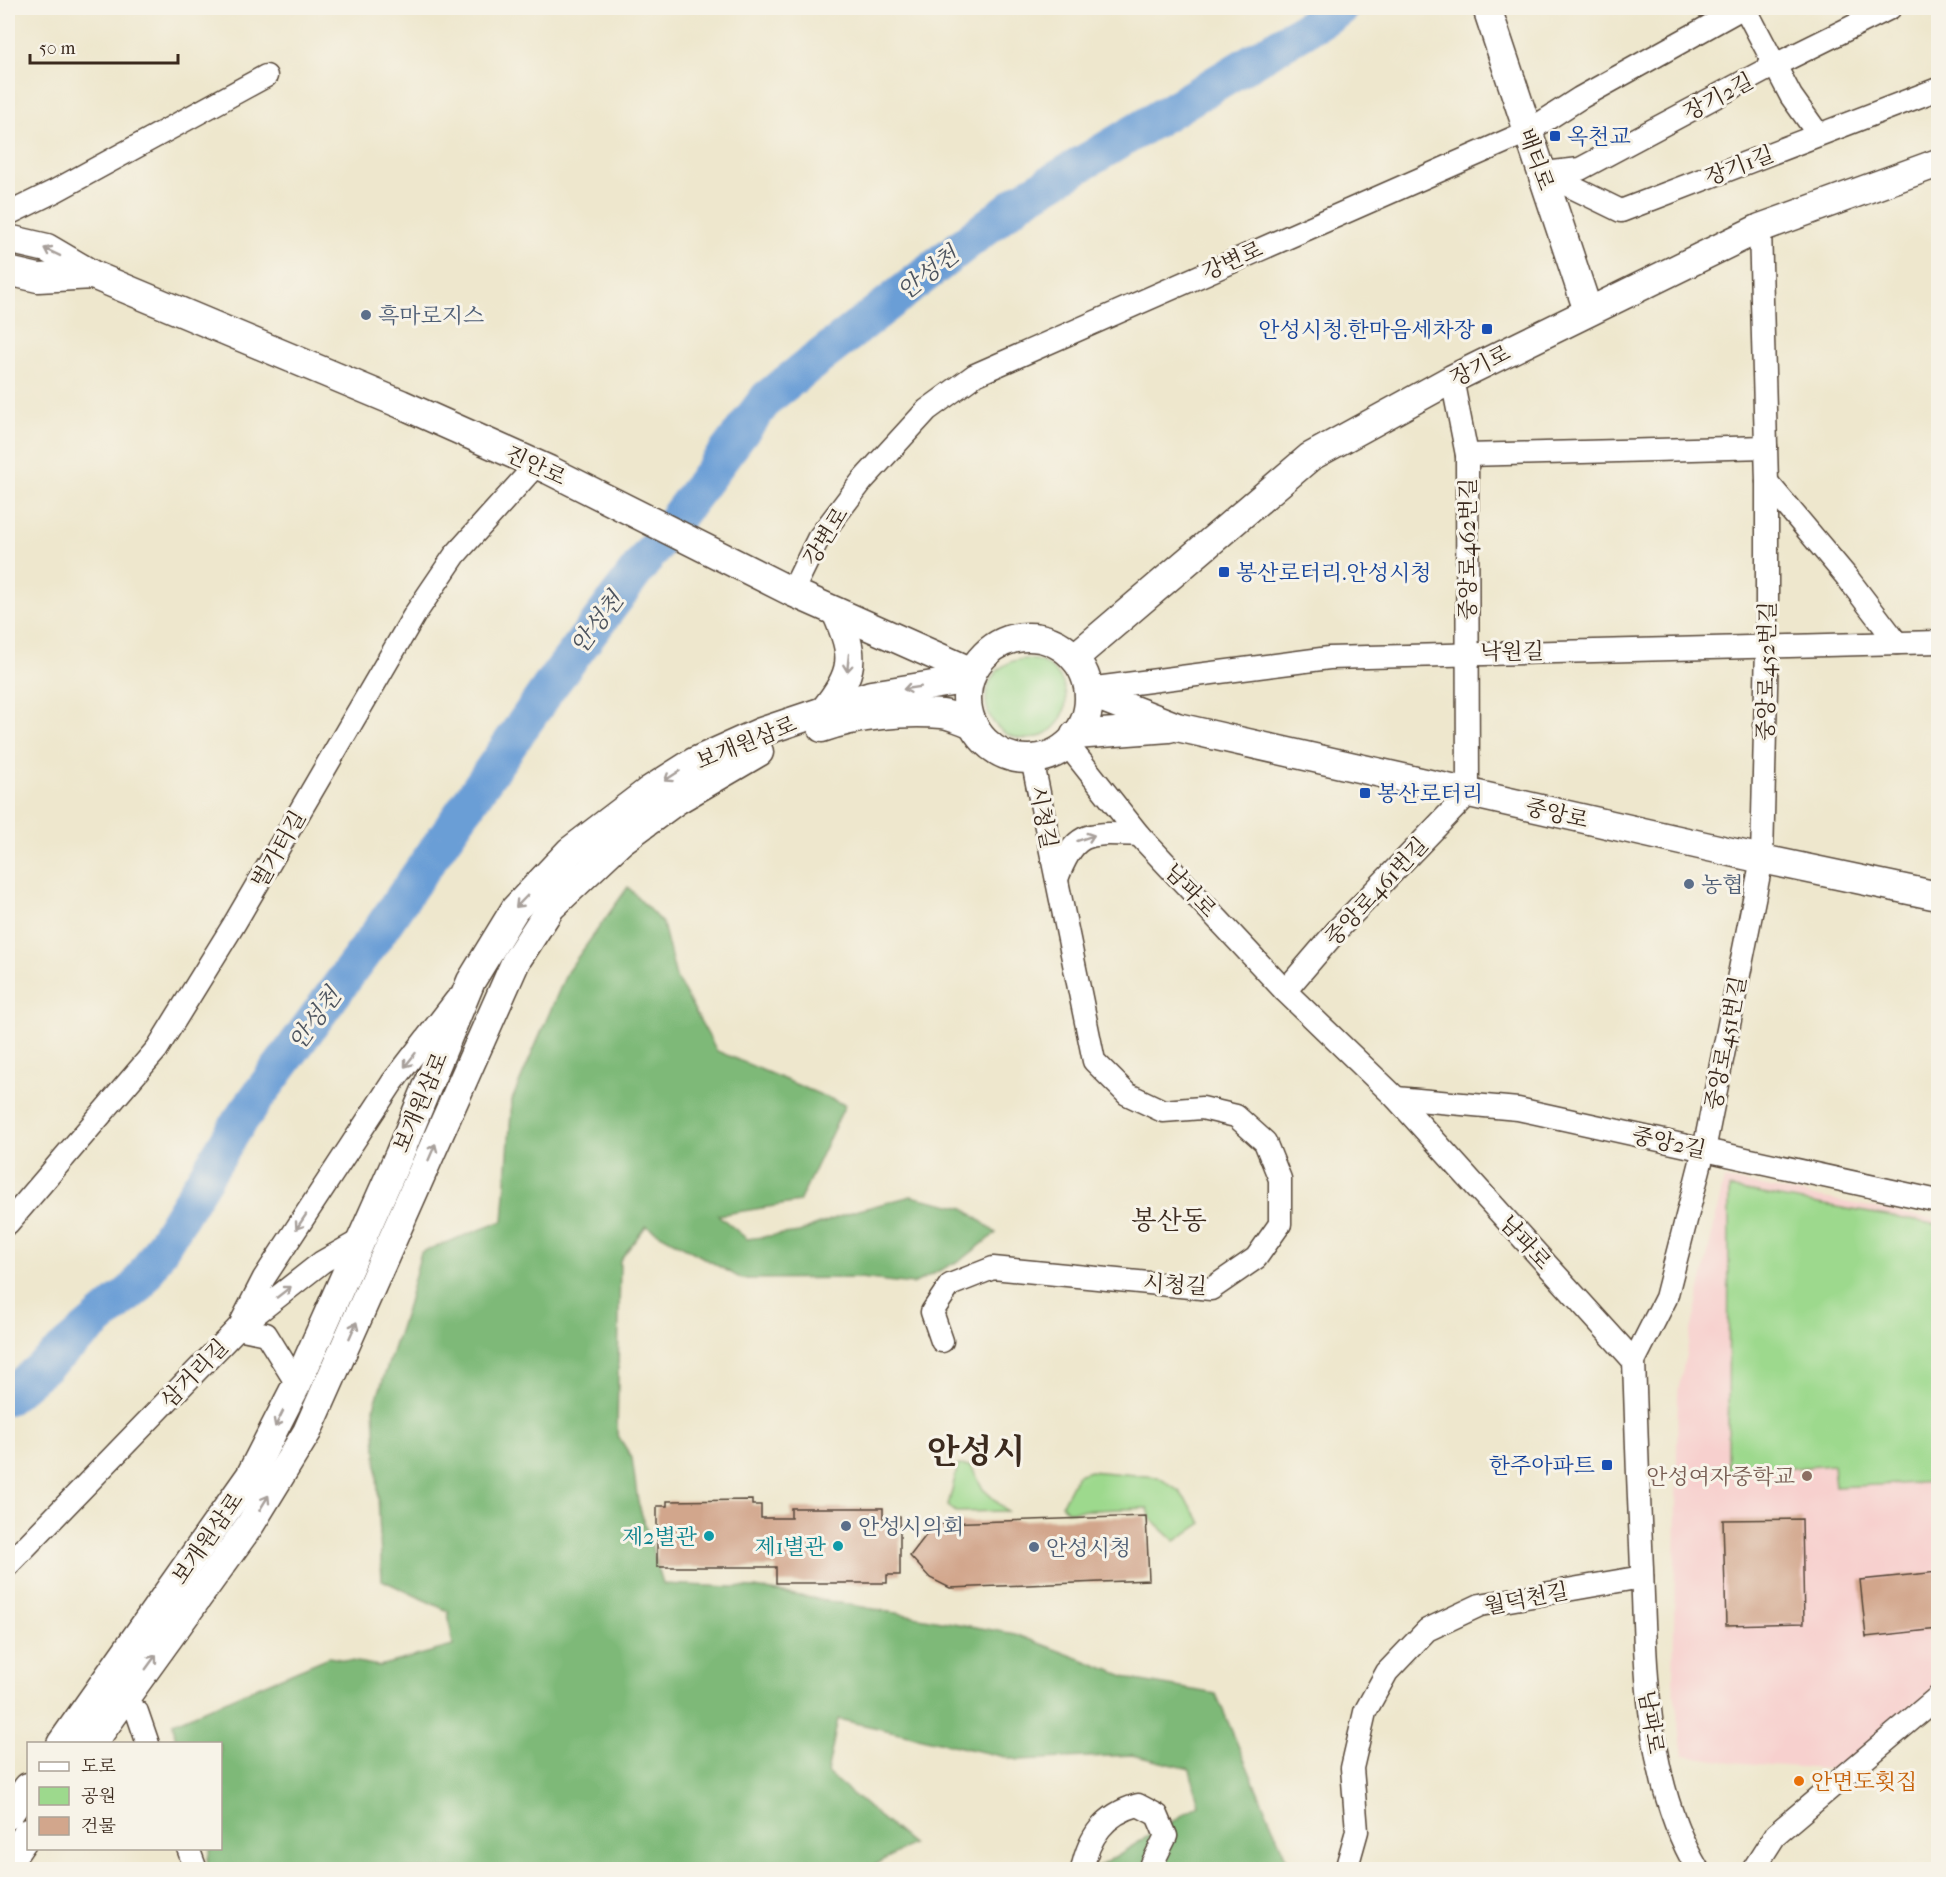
<svg xmlns="http://www.w3.org/2000/svg" width="1946" height="1877" font-family="'IM FELL French Canon','Noto Serif KR',serif">
<style>
.built{fill:#f7d0ce}
.green{fill:#9dd98d;stroke:#6c8256;stroke-width:1.5}
.forest{fill:#7eb978;stroke:#5c724b;stroke-width:1.5}
.lines{fill:none;stroke-linecap:round;stroke-linejoin:round}
.river{stroke:#6b9ed6;stroke-width:36}
.building{fill:#d2a68c}
.minor-casing{stroke:#564638;stroke-width:25}
.major-casing{stroke:#564638;stroke-width:31}
.minor{stroke:#fff;stroke-width:22}
.major{stroke:#fff;stroke-width:28}
.oneway{stroke:#a79f9a}
.transit-dot{fill:#1a4fb4;stroke:#f7f3e8;stroke-width:2}
.service-dot{fill:#5c6f8a;stroke:#f7f3e8;stroke-width:2}
.education-dot{fill:#8d6e63;stroke:#f7f3e8;stroke-width:2}
.culture-dot{fill:#0f9aa8;stroke:#f7f3e8;stroke-width:2}
.food-dot{fill:#e8710a;stroke:#f7f3e8;stroke-width:2}
.labels{text-anchor:middle;stroke-width:6;stroke-linejoin:round;paint-order:stroke}
.street-label{font-size:22px;fill:#3b2a1e;stroke:#f7f3e8}
.transit-label{font-size:22px;fill:#164399;stroke:#f7f3e8;text-anchor:start}
.service-label{font-size:22px;fill:#4e5e75;stroke:#f7f3e8;text-anchor:start}
.education-label{font-size:22px;fill:#785e54;stroke:#f7f3e8;text-anchor:end}
.culture-label{font-size:22px;fill:#0d838f;stroke:#f7f3e8;text-anchor:end}
.food-label{font-size:22px;fill:#c56008;stroke:#f7f3e8;text-anchor:start}
.water-label{font-size:24px;font-style:italic;fill:#4c535e;stroke:#f7f3e8}
.quarter-label{font-size:26px;fill:#3b2a1e;stroke:#f7f3e8}
.town-label{font-size:34px;font-weight:bold;fill:#3b2a1e;stroke:#f7f3e8}
</style>
<rect width="100%" height="100%" fill="#f7f3e8"/>
<filter id="ink" filterUnits="userSpaceOnUse"><feTurbulence type="fractalNoise" baseFrequency=".0167" numOctaves="2"/><feDisplacementMap in="SourceGraphic" scale="12" xChannelSelector="R" yChannelSelector="G"/><feConvolveMatrix kernelMatrix="1 2 1 2 8 2 1 2 1" color-interpolation-filters="sRGB"/></filter>
<filter id="wash" filterUnits="userSpaceOnUse"><feTurbulence type="fractalNoise" baseFrequency=".008" numOctaves="4" result="noise"/><feDisplacementMap in="SourceGraphic" scale="24" xChannelSelector="R" yChannelSelector="G"/><feGaussianBlur stdDeviation="1.35" result="paint"/><feColorMatrix in="noise" values="0 0 0 0 0 0 0 0 0 0 0 0 0 0 0 0 0 1.4 0 .05"/><feComposite in="paint" operator="in"/></filter>
<g filter="url(#wash)">
<rect width="100%" height="100%" fill="#eee7cd"/>
<path class="built" d="M1724 1179 1938 1220V1689L1838 1770 1730 1762 1683 1755 1673 1682 1678 1391Z"/>
<g class="green">
<circle cx="1026" cy="699" r="40"/>
<path d="M1729 1188 1938 1225V1482L1835 1487 1833 1465 1728 1473Z"/>
<path d="M958 1465 971 1466 983 1489 1007 1511 956 1512 948 1506Z"/>
<path d="M1090 1471 1158 1477 1180 1492 1202 1523 1175 1541 1151 1519 1148 1508 1067 1511 1062 1504 1077 1475Z"/>
</g>
<path class="forest" d="M628 887 663 924 676 977 717 1051 845 1105 799 1202 718 1215 747 1239 799 1232 852 1212 911 1196 964 1208 996 1233 964 1258 913 1284 860 1278 742 1279 646 1226 620 1260 617 1434 632 1458 638 1502 663 1584 755 1588 1015 1634 1135 1680 1216 1694 1291 1869H1095L1199 1805 1190 1769 1132 1755 1018 1760 838 1719 827 1773 912 1844 868 1869H206L210 1849 220 1848V1744L176 1743 173 1723 329 1657 379 1666 453 1646 448 1611 382 1580 374 1407 406 1310 421 1252 503 1221 512 1100 567 972Z"/>
<g class="lines">
<path class="river" d="M8 1397 137 1287 239 1122 376 936 550 686 767 398 1020 201 1341 8"/>
</g>
<g id="blocks">
<g class="building">
<path d="M752 1500V1505H761V1518H791V1508H883V1518L900 1517V1575H887V1583H776V1567H657V1506H667V1501Z"/>
<path d="M1146 1516 1149 1580 950 1588 930 1578 910 1556 930 1530 944 1523Z"/>
<path d="M1802 1519 1804 1623 1726 1625 1723 1520Z"/>
<path d="M1938 1572V1629L1866 1637 1860 1580Z"/>
</g>
</g>
</g>
<g filter="url(#ink)">
<use href="#blocks" fill-opacity="0" stroke="#564638" stroke-width="1.5"/>
<g class="lines">
<g class="minor-casing">
<g id="minor">
<path d="M1745 8 1791 96 1818 134"/>
<path d="M1543 173 1621 211 1938 89"/>
<path d="M1544 173 1580 169 1775 65 1890 8"/>
<path d="M8 214 55 191 266 76"/>
<path d="M1467 455 1766 447"/>
<path d="M1767 482 1846 576 1897 643"/>
<path d="M792 592 818 539 862 481 927 410 975 375 1527 132 1580 98 1742 8"/>
<path d="M1088 689 1329 658 1938 642"/>
<path d="M1067 744 1139 835 1285 991 1396 1098 1634 1361C1636 1430 1639 1500 1642 1569 1646 1669 1645 1781 1698 1870"/>
<path d="M1057 879C1075 829 1089 833 1139 835"/>
<path d="M1285 991 1339 928 1468 794 1467 455 1452 379"/>
<path d="M1396 1098 1518 1109 1938 1201"/>
<path d="M8 1223 157 1049 233 926 415 614 455 555 536 465"/>
<path d="M242 1321 264 1278 392 1083 456 1000"/>
<path d="M238 1328 266 1334 297 1384"/>
<path d="M942 1341 932 1312 950 1285 993 1268 1211 1289 1256 1258 1280 1224V1179L1265 1142 1236 1116 1202 1108 1163 1111 1127 1094 1094 1061 1032 759"/>
<path d="M1634 1361 1666 1298 1704 1150 1762 859 1767 645V482L1760 228"/>
<path d="M8 1565 238 1328 322 1262 366 1237"/>
<path d="M110 1691 137 1712 148 1744"/>
<path d="M188 1848 196 1870"/>
<path d="M1082 1870C1089 1836 1105 1814 1138 1805L1157 1815 1166 1836 1149 1870"/>
<path d="M1346 1870 1357 1831 1352 1768 1365 1712 1387 1672 1427 1630 1480 1605 1642 1577"/>
<path d="M1753 1870 1776 1834 1938 1697"/>
</g>
</g>
<g class="major-casing">
<g id="major">
<path d="M1487 8 1588 311"/>
<path d="M8 239 47 248 93 275 401 404 549 470 792 592 972 672"/>
<path d="M8 271 38 278 93 275"/>
<circle cx="1028" cy="698" r="61"/>
<path d="M1074 658 1310 457 1452 379 1760 228 1938 163"/>
<path d="M1090 693 1177 727 1762 859 1938 896"/>
<path d="M824 711C855 671 856 657 836 612"/>
<path d="M822 728C857 715 905 711 942 714 952 715 964 721 973 724"/>
<path d="M1075 735 1169 728"/>
<path d="M61 1744 250 1476 297 1384 399 1155 471 981 515 909 570 851 650 790 694 762 761 732 871 695 970 679"/>
<path d="M92 1744 250 1525 307 1432 516 961 551 907 621 841 677 800 759 752"/>
<path d="M8 1815 28 1787"/>
<path d="M8 1862 28 1833"/>
</g>
</g>
<use href="#minor" class="minor"/>
<use href="#major" class="major"/>
</g>
<defs><path id="oneway-shaft" d="M-6 0H5M1.5-3L5.5 0L1.5 3" fill="none" stroke-width="1.6" stroke-linecap="round" stroke-linejoin="round" transform="scale(1.5)"/></defs>
<g class="oneway">
<use href="#oneway-shaft" transform="translate(52 252) rotate(-154)"/>
<use href="#oneway-shaft" transform="translate(848 663) rotate(96)"/>
<use href="#oneway-shaft" transform="translate(912 688) rotate(171)"/>
<use href="#oneway-shaft" transform="translate(672 776) rotate(147)"/>
<use href="#oneway-shaft" transform="translate(1086 838) rotate(-19)"/>
<use href="#oneway-shaft" transform="translate(522 901) rotate(134)"/>
<use href="#oneway-shaft" transform="translate(410 1060) rotate(128)"/>
<use href="#oneway-shaft" transform="translate(432 1152) rotate(-67)"/>
<use href="#oneway-shaft" transform="translate(301 1222) rotate(124)"/>
<use href="#oneway-shaft" transform="translate(284 1292) rotate(-38)"/>
<use href="#oneway-shaft" transform="translate(353 1330) rotate(-66)"/>
<use href="#oneway-shaft" transform="translate(279 1419) rotate(117)"/>
<use href="#oneway-shaft" transform="translate(264 1503) rotate(-59)"/>
<use href="#oneway-shaft" transform="translate(151 1662) rotate(-54)"/>
</g>
</g>
<g class="transit-dot">
<rect x="1549" y="130" width="12" height="12" rx="3"/>
<rect x="1481" y="323" width="12" height="12" rx="3"/>
<rect x="1218" y="566" width="12" height="12" rx="3"/>
<rect x="1359" y="787" width="12" height="12" rx="3"/>
<rect x="1601" y="1459" width="12" height="12" rx="3"/>
</g>
<g class="service-dot">
<circle cx="366" cy="315" r="6"/>
<circle cx="1689" cy="884" r="6"/>
<circle cx="846" cy="1526" r="6"/>
<circle cx="1034" cy="1547" r="6"/>
</g>
<circle class="education-dot" cx="1807" cy="1476" r="6"/>
<g class="culture-dot">
<circle cx="709" cy="1536" r="6"/>
<circle cx="838" cy="1546" r="6"/>
</g>
<circle class="food-dot" cx="1799" cy="1781" r="6"/>
<g class="labels">
<g class="street-label">
<text transform="translate(1718 96) rotate(-28)" y="8">장기2길</text>
<text transform="translate(1537 159) rotate(70)" y="8">배티로</text>
<text transform="translate(1739 165) rotate(-21)" y="8">장기1길</text>
<text transform="translate(1232 260) rotate(-24)" y="8">강변로</text>
<text transform="translate(1480 365) rotate(-27)" y="8">장기로</text>
<text transform="translate(536 465) rotate(25)" y="8">진안로</text>
<text transform="translate(825 536) rotate(-58)" y="8">강변로</text>
<text transform="translate(1467 549) rotate(-90)" y="8">중앙로462번길</text>
<text transform="translate(1512 651) rotate(-1)" y="8">낙원길</text>
<text transform="translate(1766 671) rotate(-89)" y="8">중앙로452번길</text>
<text transform="translate(746 742) rotate(-22)" y="8">보개원삼로</text>
<text transform="translate(1557 813) rotate(13)" y="8">중앙로</text>
<text transform="translate(1044 817) rotate(79)" y="8">시청길</text>
<text transform="translate(278 849) rotate(-60)" y="8">벌가터길</text>
<text transform="translate(1191 890) rotate(47)" y="8">남파로</text>
<text transform="translate(1376 891) rotate(-47)" y="8">중앙로461번길</text>
<text transform="translate(1725 1043) rotate(-79)" y="8">중앙로451번길</text>
<text transform="translate(420 1102) rotate(-67)" y="8">보개원삼로</text>
<text transform="translate(1669 1142) rotate(12)" y="8">중앙2길</text>
<text transform="translate(1526 1242) rotate(48)" y="8">남파로</text>
<text transform="translate(1175 1284) rotate(3)" y="8">시청길</text>
<text transform="translate(194 1373) rotate(-46)" y="8">삼거리길</text>
<text transform="translate(207 1538) rotate(-55)" y="8">보개원삼로</text>
<text transform="translate(1526 1598) rotate(-11)" y="8">월덕천길</text>
<text transform="translate(1652 1722) rotate(81)" y="8">남파로</text>
</g>
<g class="transit-label">
<text x="1567" y="144">옥천교</text>
<text x="1475" y="337" text-anchor="end">안성시청.한마음세차장</text>
<text x="1236" y="580">봉산로터리.안성시청</text>
<text x="1377" y="801">봉산로터리</text>
<text x="1595" y="1473" text-anchor="end">한주아파트</text>
</g>
<g class="service-label">
<text x="378" y="323">흑마로지스</text>
<text x="1701" y="892">농협</text>
<text x="858" y="1534">안성시의회</text>
<text x="1046" y="1555">안성시청</text>
</g>
<g class="education-label">
<text x="1795" y="1484">안성여자중학교</text>
</g>
<g class="culture-label">
<text x="697" y="1544">제2별관</text>
<text x="826" y="1554">제1별관</text>
</g>
<g class="food-label">
<text x="1811" y="1789">안면도횟집</text>
</g>
<g class="water-label">
<text transform="translate(928 273) rotate(-38)" y="8">안성천</text>
<text transform="translate(597 623) rotate(-53)" y="8">안성천</text>
<text transform="translate(315 1019) rotate(-54)" y="8">안성천</text>
</g>
<g class="quarter-label">
<text x="1169" y="1229">봉산동</text>
</g>
<g class="town-label">
<text x="976" y="1463">안성시</text>
</g>
</g>
<rect width="1946" height="1877" fill="none" stroke="#f7f3e8" stroke-width="30"/>
<rect x="27" y="1742" width="195" height="108" fill="#f7f3e8" stroke="#aca397" stroke-width="1.5"/>
<rect x="39" y="1762" width="30" height="9" fill="#ffffff" stroke="#aca397" stroke-width="1.5"/>
<text x="81" y="1772" font-size="18" fill="#3b2a1e">도로</text>
<rect x="39" y="1787" width="30" height="18" fill="#9dd98d" stroke="#aca397" stroke-width="1.5"/>
<text x="81" y="1802" font-size="18" fill="#3b2a1e">공원</text>
<rect x="39" y="1817" width="30" height="18" fill="#d2a68c" stroke="#aca397" stroke-width="1.5"/>
<text x="81" y="1832" font-size="18" fill="#3b2a1e">건물</text>
<path d="M30 54v9h148v-9" fill="none" stroke="#3b2a1e" stroke-width="3"/>
<text x="39" y="54" font-size="18" fill="#3b2a1e" stroke="#f7f3e8" stroke-width="4.5" paint-order="stroke">50 m</text>
</svg>
